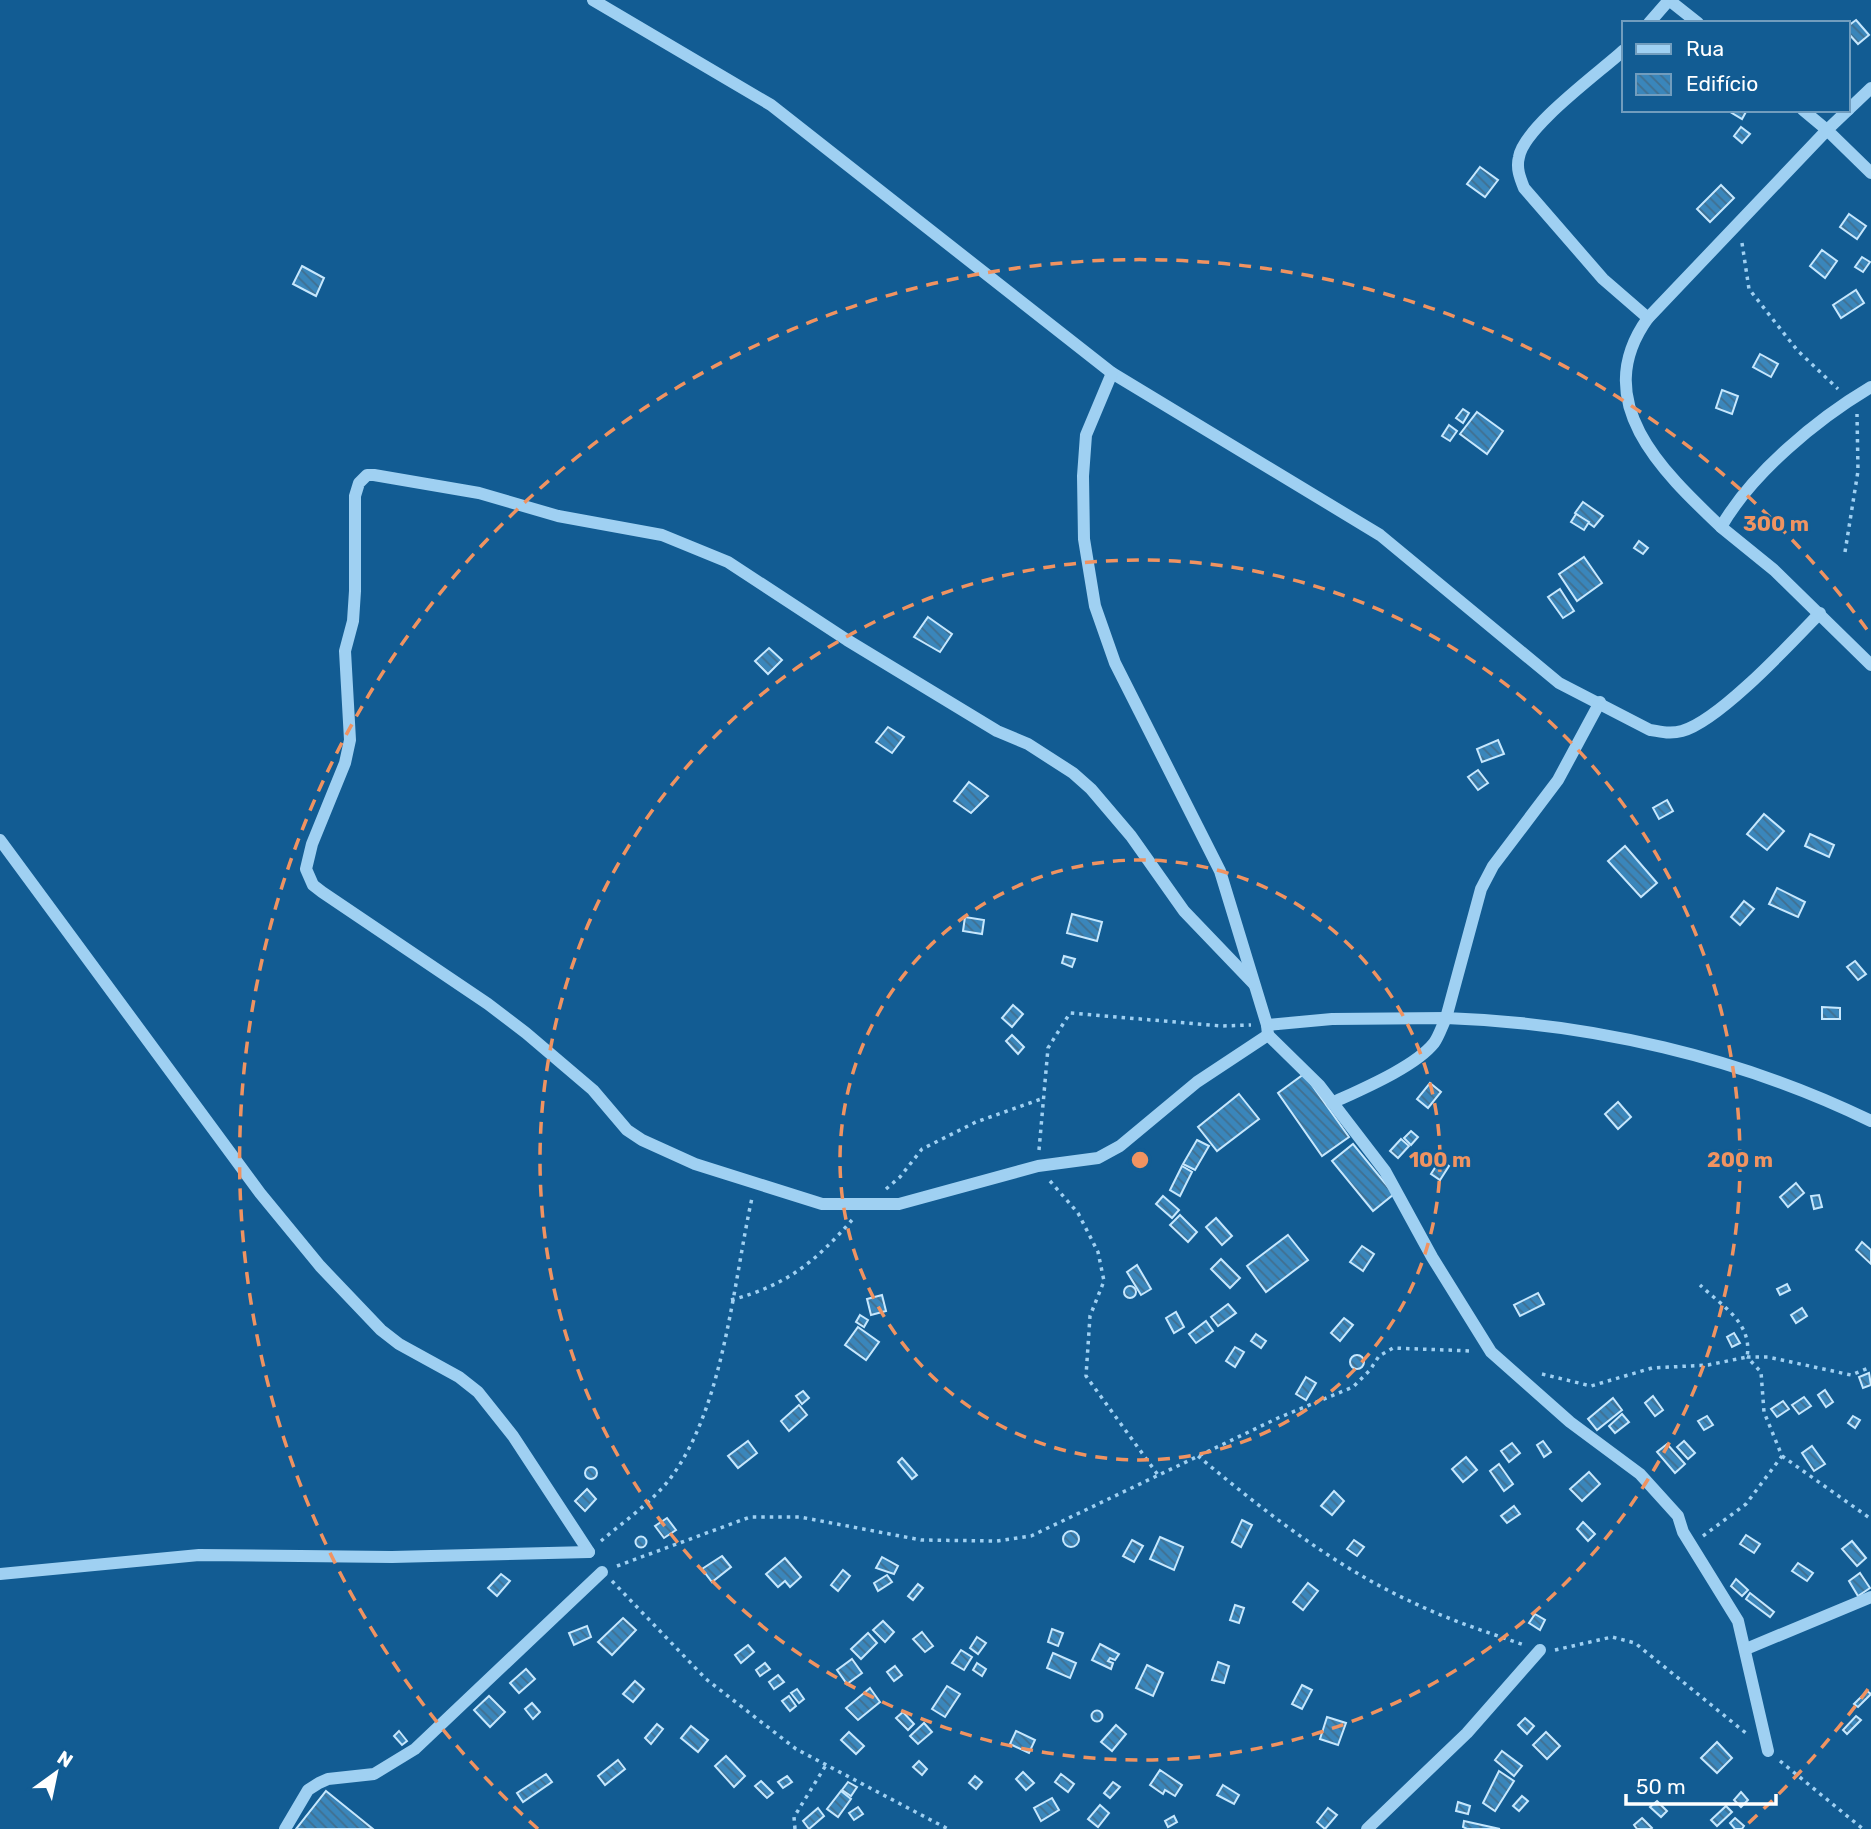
<svg xmlns="http://www.w3.org/2000/svg" width="1871" height="1829" font-family="Rubik,sans-serif">
<style>
.building{fill:url(#building-back-hatch);stroke:#c6e7fd;stroke-width:2}
.lines{fill:none;stroke-linecap:round;stroke-linejoin:round}
.path{stroke:#9fd0f2;stroke-width:3.5;stroke-dasharray:3.5 5;stroke-linecap:butt}
.minor{stroke:#9fd0f2;stroke-width:12}
.ring{fill:none;stroke:#f09361;stroke-width:3.5;stroke-dasharray:12 9}
.centre{fill:#f09361;stroke:#125c93;stroke-width:3.5}
.ring-label{font-size:21px;text-anchor:middle;font-weight:bold;fill:#f09361;stroke:#125c93;stroke-width:5;stroke-linejoin:round;paint-order:stroke}
</style>
<defs>
<pattern id="building-back-hatch" width="6" height="6" patternUnits="userSpaceOnUse" patternTransform="scale(1.75)"><rect width="6" height="6" fill="#3a86bb"/><path d="M-1 5l2 2M0 0l6 6M5-1l2 2" fill="none" stroke="#416f8f"/></pattern>
</defs>
<rect width="100%" height="100%" fill="#125c93"/>
<g class="building">
<path d="M1856 20 1869 35 1858 44 1848 33V26Z"/>
<path d="M1727 110H1747L1742 119Z"/>
<path d="M1741 127 1750 134 1742 143 1734 136Z"/>
<path d="M1480 167 1498 180 1485 197 1467 184Z"/>
<path d="M1721 185 1734 198 1710 222 1697 209Z"/>
<path d="M1849 214 1866 226 1857 239 1840 227Z"/>
<path d="M1822 250 1837 261 1825 278 1810 266Z"/>
<path d="M1862 257 1870 262 1863 272 1855 267Z"/>
<path d="M302 266 324 278 316 296 293 284Z"/>
<path d="M1856 290 1864 303 1841 318 1833 305Z"/>
<path d="M1760 354 1778 364 1771 377 1753 367Z"/>
<path d="M1722 390 1738 396 1732 414 1716 408Z"/>
<path d="M1463 409 1469 413 1463 423 1456 418Z"/>
<path d="M1477 412 1503 431 1487 454 1460 434Z"/>
<path d="M1449 425 1457 431 1450 441 1442 436Z"/>
<path d="M1583 502 1603 516 1594 527 1575 513Z"/>
<path d="M1576 514 1589 522 1584 530 1571 522Z"/>
<path d="M1639 541 1648 548 1643 554 1634 548Z"/>
<path d="M1584 557 1602 583 1577 601 1559 574Z"/>
<path d="M1560 589 1574 611 1563 618 1548 597Z"/>
<path d="M928 617 952 634 940 652 914 637Z"/>
<path d="M769 648 782 660 768 674 755 661Z"/>
<path d="M888 727 904 737 892 753 876 742Z"/>
<path d="M1498 740 1504 754 1482 762 1477 749Z"/>
<path d="M1478 770 1488 783 1478 790 1468 777Z"/>
<path d="M969 782 988 796 971 813 954 801Z"/>
<path d="M1667 800 1673 811 1659 819 1653 808Z"/>
<path d="M1764 814 1784 831 1767 850 1747 834Z"/>
<path d="M1810 834 1834 845 1829 857 1805 846Z"/>
<path d="M1625 846 1657 883 1641 897 1608 861Z"/>
<path d="M1777 888 1805 902 1798 917 1769 904Z"/>
<path d="M1744 901 1754 909 1740 925 1731 917Z"/>
<path d="M1072 914 1102 922 1097 941 1067 933Z"/>
<path d="M965 917 984 920 982 934 963 931Z"/>
<path d="M1064 956 1075 959 1072 967 1062 963Z"/>
<path d="M1855 961 1866 974 1858 980 1847 967Z"/>
<path d="M1013 1005 1023 1014 1012 1027 1002 1018Z"/>
<path d="M1822 1007 1840 1008V1019H1822Z"/>
<path d="M1012 1035 1024 1047 1018 1054 1006 1041Z"/>
<path d="M1304 1074 1349 1137 1322 1156 1278 1093Z"/>
<path d="M1430 1083 1441 1092 1428 1108 1417 1099Z"/>
<path d="M1239 1094 1259 1119 1217 1151 1198 1127Z"/>
<path d="M1618 1102 1631 1117 1618 1129 1605 1114Z"/>
<path d="M1411 1131 1418 1137 1411 1145 1404 1138Z"/>
<path d="M1401 1139 1409 1146 1398 1158 1390 1151Z"/>
<path d="M1197 1140 1209 1146 1195 1170 1183 1164Z"/>
<path d="M1353 1144 1394 1194 1373 1211 1332 1161Z"/>
<path d="M1440 1160 1449 1166 1440 1180 1431 1174Z"/>
<path d="M1182 1166 1192 1172 1180 1196 1170 1190Z"/>
<path d="M1796 1183 1804 1193 1788 1207 1780 1197Z"/>
<path d="M1819 1195 1822 1207 1814 1209 1811 1196Z"/>
<path d="M1163 1196 1179 1210 1172 1218 1156 1204Z"/>
<path d="M1180 1215 1197 1232 1188 1242 1170 1225Z"/>
<path d="M1216 1218 1232 1236 1222 1245 1206 1227Z"/>
<path d="M1288 1235 1308 1260 1266 1292 1247 1266Z"/>
<path d="M1862 1242 1871 1250V1264L1856 1250Z"/>
<path d="M1362 1246 1374 1254 1363 1271 1350 1262Z"/>
<path d="M1221 1259 1240 1278 1230 1288 1211 1269Z"/>
<path d="M1137 1265 1151 1289 1141 1295 1127 1272Z"/>
<path d="M1787 1284 1790 1290 1780 1295 1777 1289Z"/>
<circle cx="1130" cy="1292" r="6"/>
<path d="M1538 1293 1544 1304 1520 1316 1514 1305Z"/>
<path d="M882 1295 886 1311 871 1315 867 1299Z"/>
<path d="M1228 1304 1236 1313 1218 1326 1211 1317Z"/>
<path d="M1802 1308 1807 1316 1796 1323 1791 1315Z"/>
<path d="M1176 1312 1184 1327 1174 1333 1166 1318Z"/>
<path d="M860 1315 868 1320 864 1327 856 1322Z"/>
<path d="M1344 1318 1353 1325 1340 1341 1331 1333Z"/>
<path d="M1206 1321 1213 1331 1196 1343 1189 1334Z"/>
<path d="M858 1327 879 1342 866 1360 845 1345Z"/>
<path d="M1734 1333 1740 1343 1732 1347 1727 1337Z"/>
<path d="M1256 1334 1266 1341 1261 1348 1251 1341Z"/>
<path d="M1235 1347 1244 1352 1235 1367 1226 1361Z"/>
<circle cx="1357" cy="1362" r="7"/>
<path d="M1869 1373 1871 1385 1863 1388 1859 1377Z"/>
<path d="M1306 1377 1316 1383 1306 1400 1296 1394Z"/>
<path d="M1825 1390 1833 1402 1826 1407 1818 1395Z"/>
<path d="M803 1391 809 1398 802 1404 796 1396Z"/>
<path d="M1653 1396 1663 1410 1655 1416 1645 1403Z"/>
<path d="M1804 1397 1811 1406 1799 1414 1792 1405Z"/>
<path d="M1613 1398 1622 1410 1597 1430 1588 1419Z"/>
<path d="M1783 1401 1789 1409 1777 1417 1771 1409Z"/>
<path d="M799 1405 807 1415 789 1431 781 1421Z"/>
<path d="M1622 1414 1629 1422 1615 1433 1609 1426Z"/>
<path d="M1707 1416 1713 1425 1704 1430 1698 1421Z"/>
<path d="M1853 1416 1860 1420 1855 1428 1848 1423Z"/>
<path d="M748 1441 757 1453 738 1468 728 1456Z"/>
<path d="M1543 1441 1551 1452 1544 1457 1537 1445Z"/>
<path d="M1684 1441 1695 1453 1688 1459 1677 1447Z"/>
<path d="M1512 1443 1520 1453 1509 1462 1501 1451Z"/>
<path d="M1667 1444 1685 1464 1675 1473 1657 1452Z"/>
<path d="M1812 1446 1825 1464 1814 1471 1802 1453Z"/>
<path d="M1466 1457 1477 1470 1463 1482 1452 1469Z"/>
<path d="M902 1458 917 1475 912 1479 898 1462Z"/>
<path d="M1499 1464 1513 1484 1504 1491 1490 1471Z"/>
<circle cx="591" cy="1473" r="6"/>
<path d="M1589 1472 1600 1484 1582 1501 1570 1489Z"/>
<path d="M587 1489 596 1499 585 1511 575 1501Z"/>
<path d="M1334 1491 1344 1501 1332 1515 1321 1506Z"/>
<path d="M1514 1506 1520 1514 1507 1523 1501 1516Z"/>
<path d="M667 1518 676 1530 664 1538 655 1526Z"/>
<path d="M1242 1520 1252 1525 1241 1547 1232 1542Z"/>
<path d="M1583 1522 1595 1534 1588 1541 1577 1529Z"/>
<circle cx="1071" cy="1539" r="8"/>
<path d="M1746 1535 1760 1544 1754 1553 1740 1544Z"/>
<circle cx="641" cy="1542" r="5.5"/>
<path d="M1160 1537 1183 1547 1174 1570 1150 1559Z"/>
<path d="M1132 1540 1143 1546 1134 1562 1123 1556Z"/>
<path d="M1354 1540 1364 1547 1357 1556 1347 1549Z"/>
<path d="M1852 1541 1866 1558 1857 1566 1842 1549Z"/>
<path d="M722 1556 731 1567 712 1582 702 1569Z"/>
<path d="M882 1557 898 1566 894 1574 876 1568Z"/>
<path d="M785 1558 801 1577 790 1587 785 1581 778 1587 766 1574Z"/>
<path d="M1798 1563 1813 1573 1807 1581 1792 1571Z"/>
<path d="M843 1570 850 1576 838 1591 831 1585Z"/>
<path d="M1860 1573 1870 1588 1858 1596 1849 1581Z"/>
<path d="M501 1574 510 1581 497 1596 488 1588Z"/>
<path d="M887 1575 892 1582 878 1591 874 1583Z"/>
<path d="M1736 1579 1748 1590 1742 1596 1731 1586Z"/>
<path d="M1308 1583 1318 1591 1303 1610 1293 1602Z"/>
<path d="M918 1584 923 1588 913 1600 908 1596Z"/>
<path d="M1750 1593 1774 1612 1770 1617 1746 1599Z"/>
<path d="M1235 1605 1244 1608 1239 1623 1230 1620Z"/>
<path d="M1535 1614 1545 1620 1540 1630 1529 1623Z"/>
<path d="M623 1618 636 1630 612 1655 598 1642Z"/>
<path d="M883 1621 894 1632 885 1642 873 1630Z"/>
<path d="M587 1626 591 1637 574 1645 569 1633Z"/>
<path d="M1052 1629 1063 1633 1058 1646 1048 1642Z"/>
<path d="M922 1632 933 1646 925 1652 913 1639Z"/>
<path d="M868 1633 877 1643 861 1659 851 1649Z"/>
<path d="M977 1637 986 1643 978 1654 970 1648Z"/>
<path d="M1100 1644 1119 1654 1115 1660 1110 1658 1108 1661 1113 1663 1111 1669 1092 1660Z"/>
<path d="M748 1645 754 1652 741 1663 735 1655Z"/>
<path d="M961 1650 972 1657 964 1670 952 1663Z"/>
<path d="M1053 1653 1076 1663 1070 1678 1047 1668Z"/>
<path d="M852 1659 862 1673 847 1684 837 1670Z"/>
<path d="M1218 1662 1229 1666 1224 1683 1212 1680Z"/>
<path d="M765 1663 770 1669 760 1676 756 1670Z"/>
<path d="M977 1663 986 1669 982 1676 973 1670Z"/>
<path d="M1147 1665 1163 1673 1153 1696 1136 1688Z"/>
<path d="M895 1666 902 1675 894 1681 887 1672Z"/>
<path d="M526 1669 535 1679 519 1693 510 1683Z"/>
<path d="M778 1675 784 1682 774 1689 769 1682Z"/>
<path d="M635 1681 644 1689 633 1702 623 1694Z"/>
<path d="M1302 1685 1312 1690 1302 1709 1292 1704Z"/>
<path d="M947 1686 960 1694 945 1717 932 1709Z"/>
<path d="M870 1688 880 1702 858 1720 846 1708Z"/>
<path d="M797 1689 804 1699 799 1703 791 1693Z"/>
<path d="M1867 1691 1871 1694 1858 1707 1854 1704Z"/>
<path d="M489 1696 505 1712 490 1727 474 1710Z"/>
<path d="M789 1696 796 1706 790 1711 782 1701Z"/>
<path d="M532 1703 540 1712 533 1719 525 1709Z"/>
<circle cx="1097" cy="1716" r="5.5"/>
<path d="M903 1712 914 1724 908 1730 896 1718Z"/>
<path d="M1856 1716 1861 1720 1847 1734 1843 1730Z"/>
<path d="M1327 1717 1346 1723 1338 1745 1320 1739Z"/>
<path d="M1525 1718 1534 1726 1527 1734 1518 1725Z"/>
<path d="M924 1723 932 1732 918 1744 910 1736Z"/>
<path d="M657 1724 663 1729 651 1744 645 1738Z"/>
<path d="M1116 1725 1126 1734 1112 1751 1101 1742Z"/>
<path d="M691 1726 708 1740 698 1752 681 1738Z"/>
<path d="M399 1731 407 1741 402 1745 394 1736Z"/>
<path d="M1016 1731 1035 1740 1029 1753 1010 1744Z"/>
<path d="M849 1732 864 1746 856 1754 841 1740Z"/>
<path d="M1546 1732 1560 1746 1547 1759 1533 1745Z"/>
<path d="M1717 1742 1732 1758 1717 1773 1701 1758Z"/>
<path d="M1502 1751 1522 1766 1514 1776 1495 1760Z"/>
<path d="M726 1756 745 1776 734 1787 715 1766Z"/>
<path d="M618 1760 625 1769 605 1785 598 1776Z"/>
<path d="M919 1761 927 1769 922 1775 913 1767Z"/>
<path d="M1160 1770 1182 1785 1175 1796 1165 1790 1163 1794 1150 1785Z"/>
<path d="M1499 1771 1514 1781 1495 1811 1483 1803Z"/>
<path d="M1023 1772 1034 1783 1026 1790 1016 1779Z"/>
<path d="M546 1774 552 1782 523 1802 517 1793Z"/>
<path d="M1061 1774 1074 1784 1068 1792 1055 1782Z"/>
<path d="M787 1776 792 1782 783 1788 778 1782Z"/>
<path d="M975 1776 982 1782 976 1789 969 1783Z"/>
<path d="M761 1781 773 1793 767 1798 755 1786Z"/>
<path d="M848 1782 857 1787 851 1796 842 1790Z"/>
<path d="M1113 1782 1120 1787 1110 1798 1104 1793Z"/>
<path d="M1223 1785 1239 1795 1234 1804 1217 1795Z"/>
<path d="M326 1791 373 1829H296Z"/>
<path d="M841 1791 851 1799 838 1817 827 1809Z"/>
<path d="M1741 1792 1748 1800 1741 1807 1734 1800Z"/>
<path d="M1522 1796 1528 1801 1519 1811 1513 1806Z"/>
<path d="M1052 1798 1059 1810 1041 1821 1034 1808Z"/>
<path d="M1657 1801 1667 1811 1661 1817 1650 1807Z"/>
<path d="M1458 1802 1470 1806 1468 1814 1456 1811Z"/>
<path d="M1100 1805 1109 1813 1098 1827 1088 1819Z"/>
<path d="M1726 1806 1732 1812 1717 1826 1711 1820Z"/>
<path d="M858 1807 863 1814 854 1820 849 1813Z"/>
<path d="M818 1808 824 1816 809 1829 803 1821Z"/>
<path d="M1328 1808 1337 1815 1325 1829 1317 1822Z"/>
<path d="M1174 1816 1177 1822 1168 1827 1165 1821Z"/>
<path d="M1642 1818 1652 1828 1651 1829H1637L1634 1825Z"/>
<path d="M1735 1818 1744 1826 1742 1829H1735L1730 1823Z"/>
<path d="M1464 1821 1500 1829H1467L1463 1827Z"/>
</g>
<g class="lines">
<g class="path">
<path d="M1742 243 1749 289 1797 350 1838 389"/>
<path d="M1845 552 1858 471 1857 414"/>
<path d="M1039 1150 1048 1048 1070 1013 1222 1026 1251 1025"/>
<path d="M1050 1181 1078 1213 1098 1252 1104 1281 1090 1316 1086 1376 1158 1475"/>
<path d="M886 1189 900 1177 922 1149 976 1122 1044 1098"/>
<path d="M731 1300C787 1285 814 1263 852 1220"/>
<path d="M1747 1357H1768L1851 1375 1871 1367"/>
<path d="M1542 1374 1591 1386 1652 1368 1708 1365 1747 1357C1753 1323 1722 1306 1700 1285"/>
<path d="M1198 1456C1264 1511 1335 1567 1414 1603 1449 1620 1487 1632 1524 1645"/>
<path d="M1782 1456 1871 1519"/>
<path d="M1703 1536 1746 1504 1782 1456 1764 1412 1761 1372 1747 1357"/>
<path d="M601 1541C623 1522 651 1503 669 1480 724 1409 733 1284 752 1198"/>
<path d="M617 1566 750 1517H800L921 1540 997 1541 1031 1536 1278 1418 1353 1387 1370 1370 1379 1356 1393 1348 1472 1351"/>
<path d="M612 1581 706 1679 796 1749 948 1829"/>
<path d="M1555 1650 1612 1637 1635 1643 1747 1734"/>
<path d="M1780 1761 1863 1829"/>
<path d="M795 1829 794 1817 826 1765"/>
</g>
<g class="minor">
<path d="M593 0 771 105 1112 373 1380 535 1559 683 1650 730C1661 732 1671 734 1682 731 1719 721 1791 643 1820 613"/>
<path d="M1669 0 1698 23"/>
<path d="M1649 23 1669 0"/>
<path d="M1624 50C1600 72 1524 127 1519 157 1516 168 1520 178 1524 188L1603 279 1648 318"/>
<path d="M1803 110 1827 130 1648 318C1588 401 1662 471 1721 527 1752 473 1817 419 1871 387"/>
<path d="M1848 110 1827 130 1871 173"/>
<path d="M1848 110 1871 88"/>
<path d="M1112 373 1086 435 1083 476 1084 539 1095 606 1115 663 1220 871 1267 1025"/>
<path d="M1721 527 1774 570 1871 665"/>
<path d="M1600 702 1558 780 1493 866 1481 889 1446 1018C1591 1023 1740 1057 1871 1121"/>
<path d="M0 840 260 1193 320 1266 381 1330 399 1344 459 1377 478 1392 513 1436 589 1552"/>
<path d="M1254 984 1184 911 1131 836 1091 789 1073 773 1028 744 997 731 847 640 728 562 662 535 558 516 479 493 374 475H367L359 483 355 496V591L353 621 345 651 350 740 345 763 312 844 306 869 313 885 322 892 488 1004 526 1033 593 1090 627 1130 642 1140 695 1164 822 1204H899L1038 1166 1098 1158 1120 1146 1197 1082 1268 1035 1267 1025 1332 1019 1446 1018C1442 1026 1439 1036 1434 1043 1415 1067 1360 1090 1332 1103"/>
<path d="M1268 1035 1319 1085 1385 1171 1432 1257 1491 1352 1570 1422 1640 1474 1678 1516 1683 1532 1738 1621 1768 1751"/>
<path d="M0 1574 199 1555 392 1557 589 1552"/>
<path d="M1746 1649 1871 1597"/>
<path d="M285 1829 308 1790 319 1783 328 1779 374 1774 415 1749 602 1572"/>
<path d="M1367 1829 1467 1733 1540 1650"/>
</g>
</g>
<g class="ring">
<circle cx="1140" cy="1160" r="300"/>
<circle cx="1140" cy="1160" r="600"/>
<path d="M1868 1689A900 900 0 0 1 1742 1829M538 1829A900 900 0 1 1 1868 631"/>
</g>
<circle cx="1140" cy="1160" r="10" class="centre"/>
<g class="ring-label">
<text x="1776" y="531">300 m</text>
<text x="1440" y="1167">100 m</text>
<text x="1740" y="1167">200 m</text>
</g>
<rect x="1622" y="21" width="228" height="91" fill="#125c93" stroke="#719dbe" stroke-width="2"/>
<rect x="1636" y="44" width="35" height="10" fill="#9fd0f2" stroke="#719dbe" stroke-width="2"/>
<text x="1686" y="56" font-size="21" fill="#ffffff">Rua</text>
<rect x="1636" y="74" width="35" height="21" fill="url(#building-back-hatch)" stroke="#719dbe" stroke-width="2"/>
<text x="1686" y="91" font-size="21" fill="#ffffff">Edifício</text>
<g transform="translate(56 1773) rotate(33)" stroke="#125c93" stroke-width="5" paint-order="stroke">
<path d="M0-5L12 26L0 18L-12 26Z" fill="#ffffff"/>
<text y="-10" font-size="19" font-weight="bold" text-anchor="middle" fill="#ffffff">N</text>
</g>
<path d="M1626 1794v10h150v-10" fill="none" stroke="#ffffff" stroke-width="3.5"/>
<text x="1636" y="1794" font-size="21" fill="#ffffff" stroke="#125c93" stroke-width="5" paint-order="stroke">50 m</text>
</svg>
